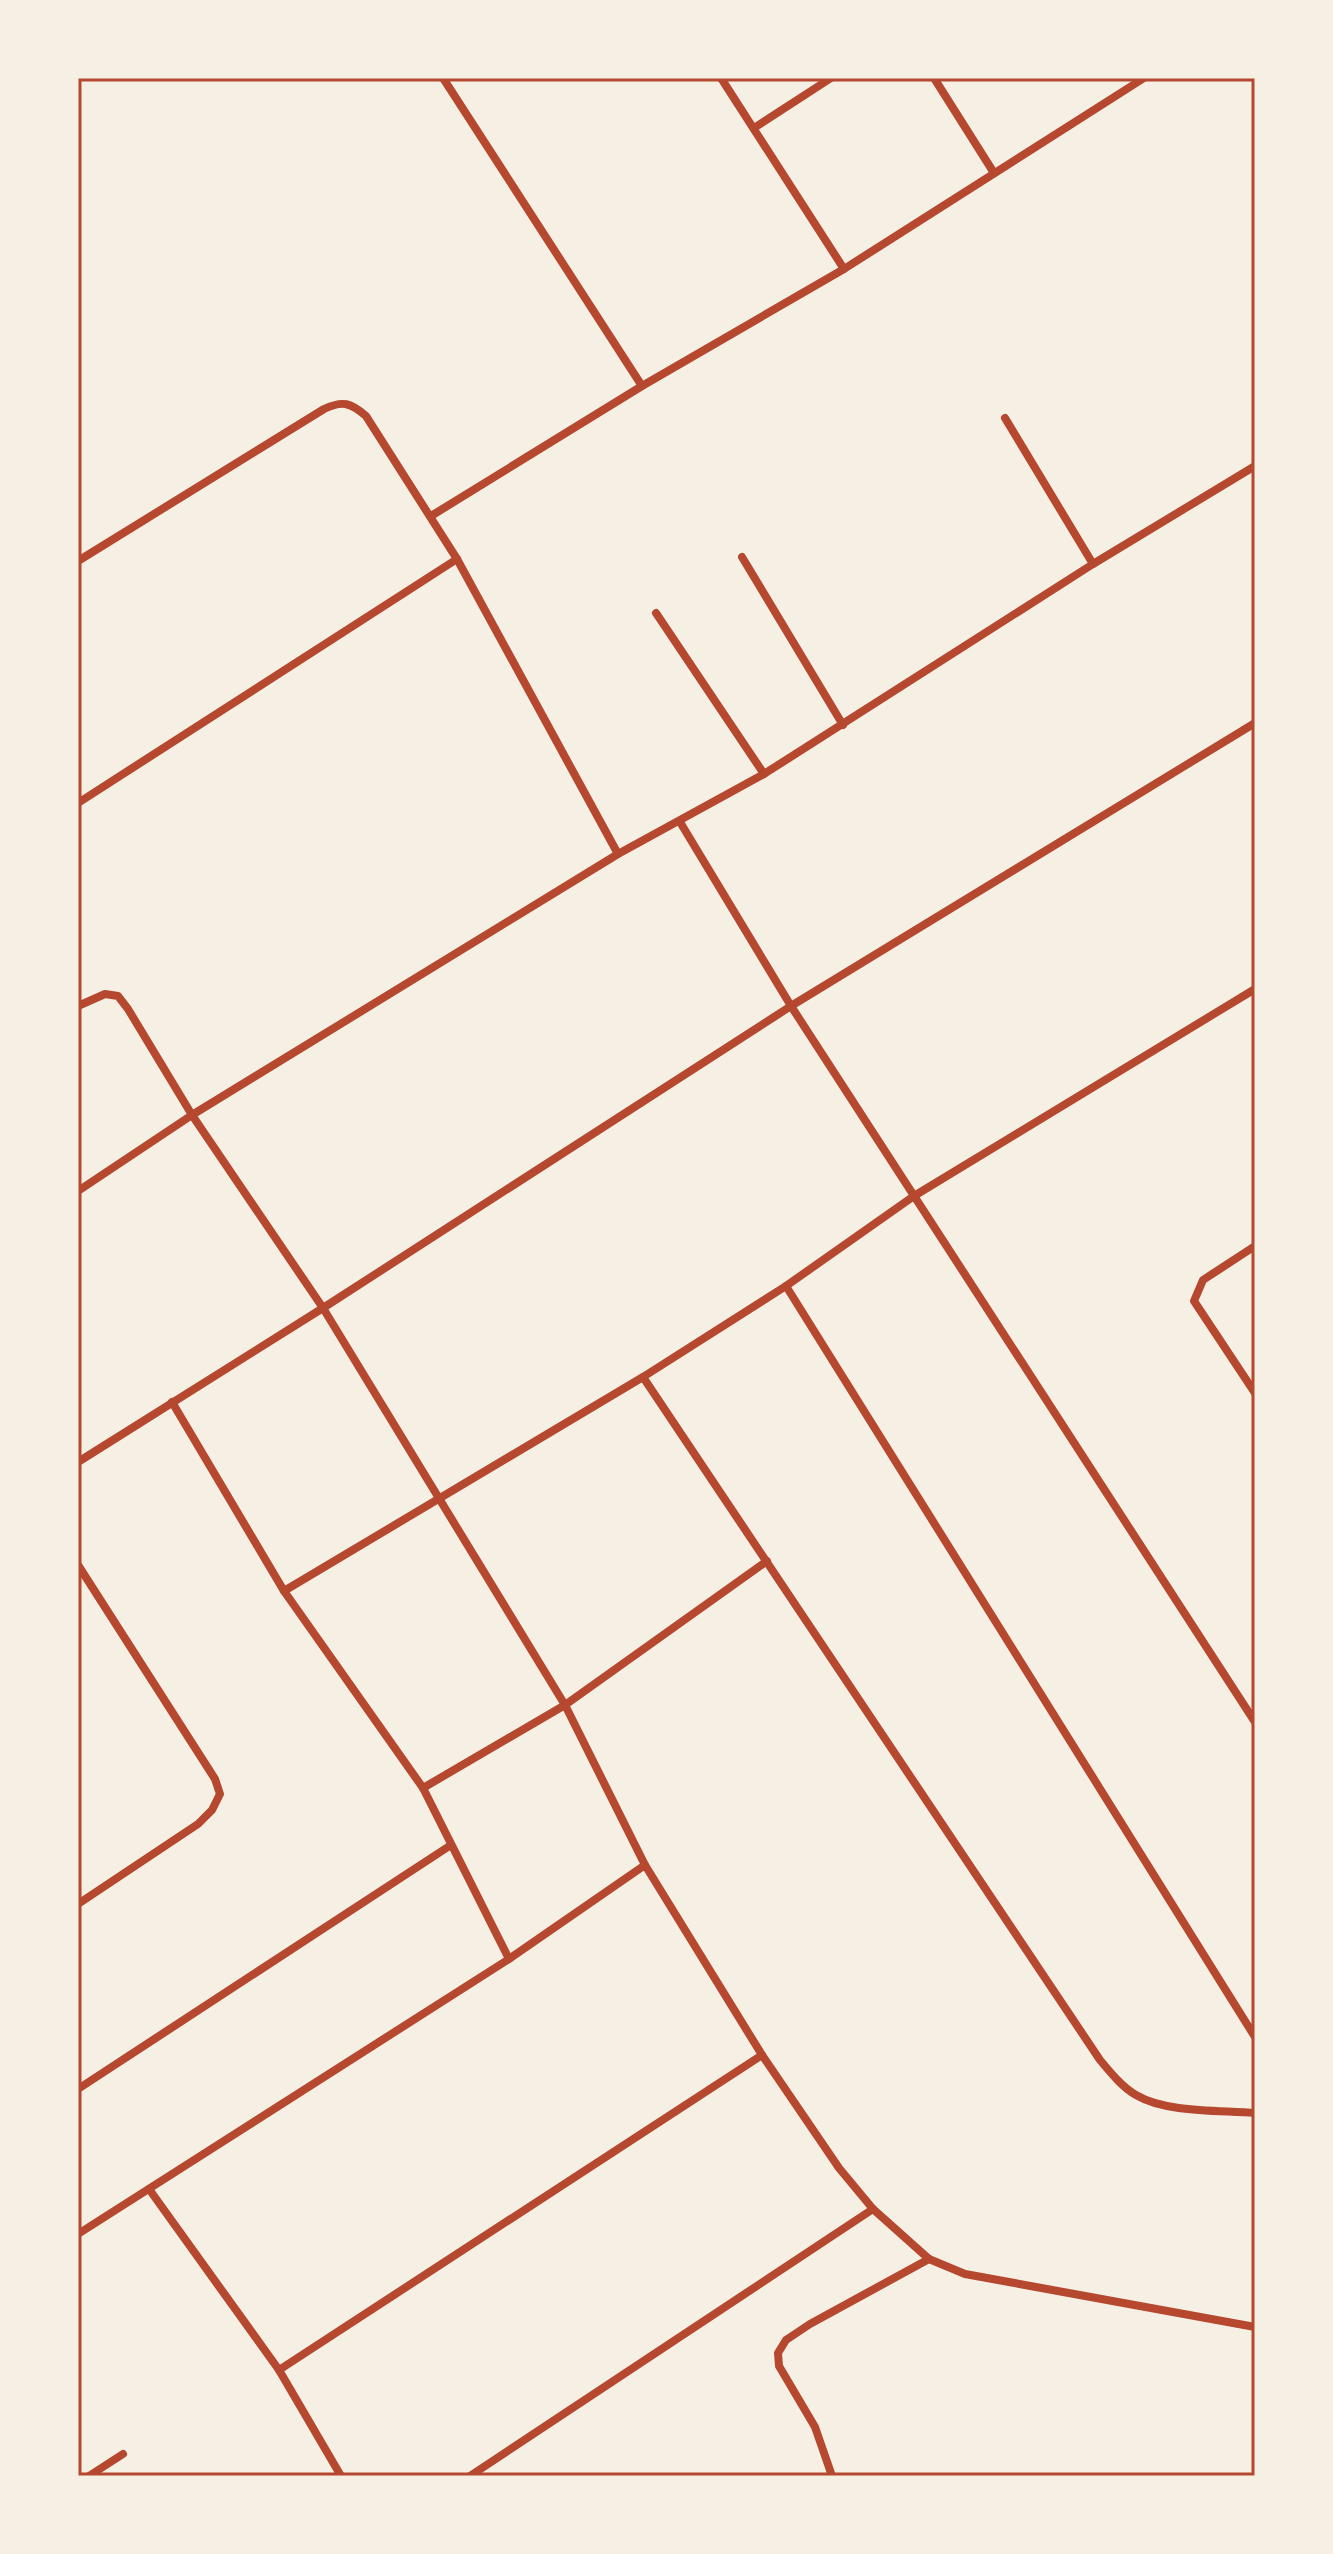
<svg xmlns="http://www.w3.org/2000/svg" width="1333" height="2554" font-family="'Work Sans',sans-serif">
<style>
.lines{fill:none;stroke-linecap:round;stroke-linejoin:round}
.minor{stroke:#b5482f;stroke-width:8}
.neatline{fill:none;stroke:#b5482f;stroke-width:3}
</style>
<rect width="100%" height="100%" fill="#f6efe4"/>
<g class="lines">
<g class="minor">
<path d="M443 78 642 386"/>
<path d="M721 78 844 269"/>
<path d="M934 78 994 173"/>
<path d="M754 128 831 78"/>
<path d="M1005 418 1093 564"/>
<path d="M431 516 642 386 844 269 1144 78"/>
<path d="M742 557 843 725"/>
<path d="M78 561 324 409C343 400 351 403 366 416L457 559 618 854"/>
<path d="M656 613 764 774"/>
<path d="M78 803 457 559"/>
<path d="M680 822 791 1006 1255 1722"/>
<path d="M78 1006 105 994 118 996 128 1009 192 1115 323 1308 565 1705 645 1865 762 2055 839 2168 873 2209 929 2259 965 2274 1255 2327"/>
<path d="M78 1191 192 1115 618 854 764 774 1093 564 1255 466"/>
<path d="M1255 1246 1203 1280 1194 1301 1255 1393"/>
<path d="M786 1286 1255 2037"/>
<path d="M643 1377 1100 2060C1111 2073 1122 2087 1136 2095 1166 2113 1221 2110 1255 2113"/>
<path d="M172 1402 284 1591 423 1788 509 1959"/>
<path d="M78 1462 323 1308 791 1006 1255 723"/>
<path d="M78 1565 215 1779 220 1794 212 1810 198 1824 78 1904"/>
<path d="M284 1591 643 1377 786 1286 914 1196 1255 989"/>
<path d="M423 1788 565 1705 767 1561"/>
<path d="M78 2089 451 1845"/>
<path d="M149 2189 279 2370 341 2476"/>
<path d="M78 2234 509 1959 645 1865"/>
<path d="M279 2370 762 2055"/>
<path d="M89 2476 123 2454"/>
<path d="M470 2476 873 2209"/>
<path d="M832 2476 815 2427 779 2366 778 2353 786 2340 810 2324 929 2259"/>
</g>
</g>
<rect width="1333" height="2554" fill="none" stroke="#f6efe4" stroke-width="160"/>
<rect x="80" y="80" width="1173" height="2394" class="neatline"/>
</svg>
